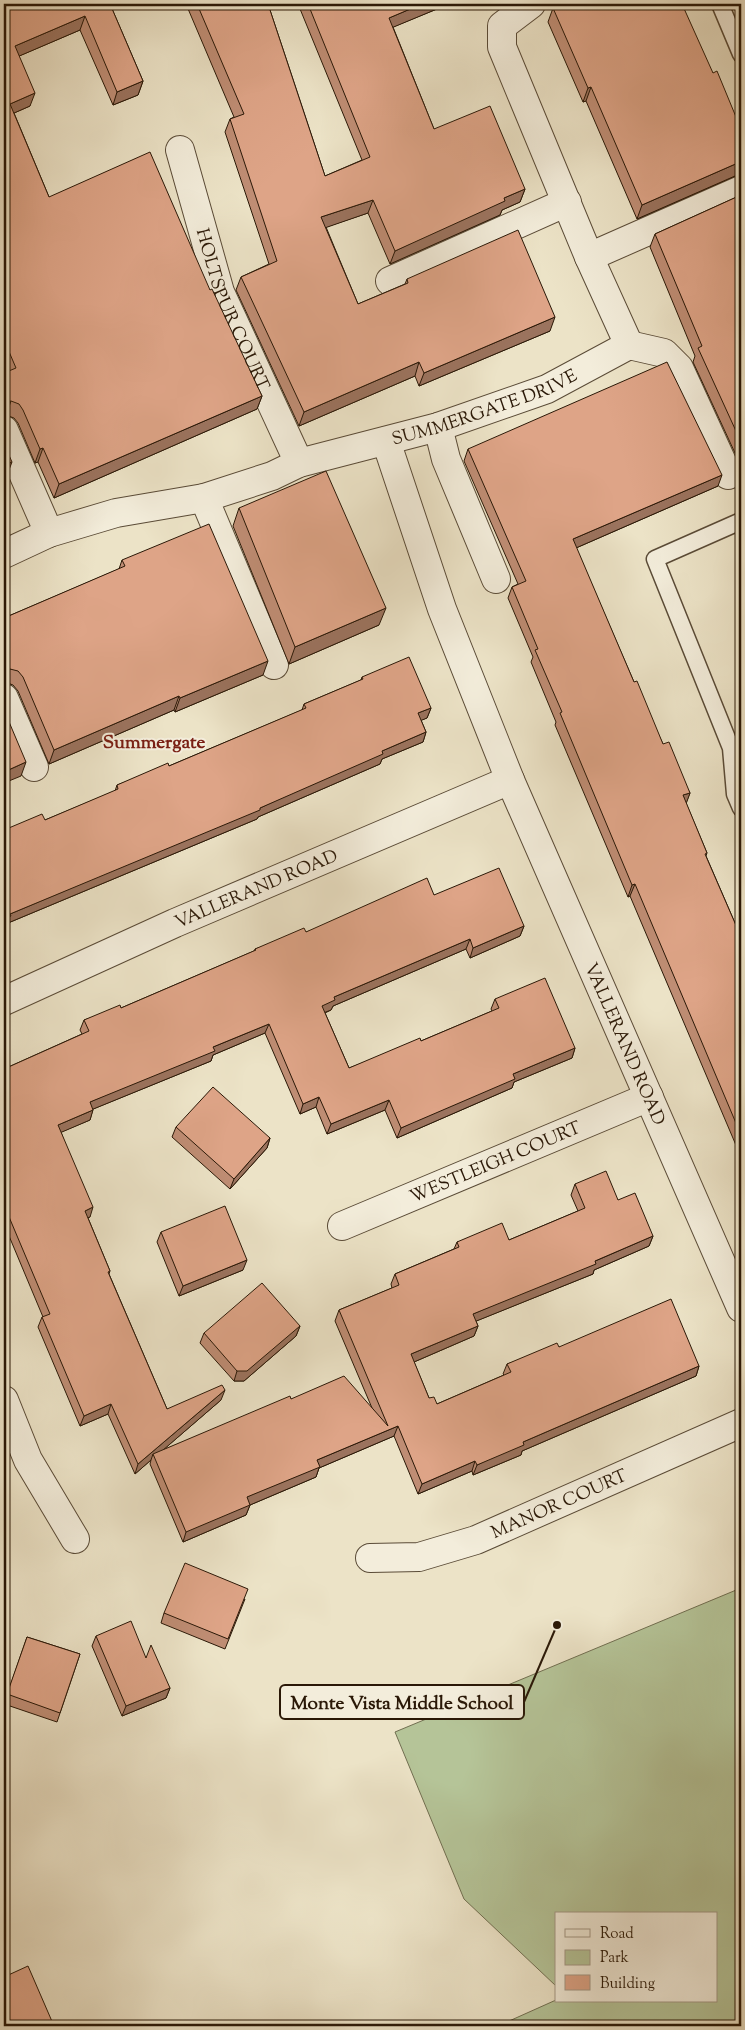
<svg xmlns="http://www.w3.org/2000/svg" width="745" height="2030" font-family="'Sorts Mill Goudy',serif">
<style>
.green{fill:#b5c498;stroke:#706e50}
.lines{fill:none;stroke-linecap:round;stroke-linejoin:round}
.lane-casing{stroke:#5a4b37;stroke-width:19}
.street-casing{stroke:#5a4b37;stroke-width:30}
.lane{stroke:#f3eddb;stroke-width:16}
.street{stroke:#f3eddb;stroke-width:28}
.wall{fill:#bf8d74;stroke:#2a1807}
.shaded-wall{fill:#9b735e;stroke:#2a1807}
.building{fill:#dea487;stroke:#2a1807}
.labels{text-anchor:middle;stroke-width:4;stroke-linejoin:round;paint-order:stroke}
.street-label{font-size:18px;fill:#2a1807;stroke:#f3eddb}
.neighbourhood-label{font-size:19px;font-weight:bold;fill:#7a1f14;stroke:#f3eddb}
.leader{fill:none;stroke:#2a1807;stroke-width:2}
.callout-dot{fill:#2a1807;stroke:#f3eddb;stroke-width:2}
.callout{fill:#f3eddb;stroke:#2a1807;stroke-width:2}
.callout-label{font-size:19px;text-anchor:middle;font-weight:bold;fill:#2a1807}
</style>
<rect width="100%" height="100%" fill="#ece3c7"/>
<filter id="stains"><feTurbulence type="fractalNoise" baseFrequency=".004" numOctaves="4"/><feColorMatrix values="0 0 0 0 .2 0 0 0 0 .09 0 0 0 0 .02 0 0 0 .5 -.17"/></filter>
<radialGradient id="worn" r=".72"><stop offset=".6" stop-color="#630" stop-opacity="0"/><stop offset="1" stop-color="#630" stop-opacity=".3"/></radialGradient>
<path class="green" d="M741 1588V2026H498L556 2000 716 2001V1914H556V1986L464 1899 395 1732Z"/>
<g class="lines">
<g class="lane-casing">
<g id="lane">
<path d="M720 4 741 54"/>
<path d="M741 521 655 559 731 748 735 794 741 808"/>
</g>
</g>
<g class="street-casing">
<g id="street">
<path d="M531 4 502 26V47L589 257 629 345"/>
<path id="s1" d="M180 150 220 292 299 463"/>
<path d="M589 257 741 190"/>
<path d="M390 281 567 202"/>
<path d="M629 345 664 353 679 368 728 475"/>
<path d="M438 427 446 459 496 579"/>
<path d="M4 430 49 533"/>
<path id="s2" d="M386 441 442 609 510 780 741 1308"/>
<path d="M204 498 274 665"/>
<path id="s3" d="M4 554 49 533 116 513 204 498 272 476 299 463 438 427 547 389 629 345"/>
<path d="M4 698 34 767"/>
<path id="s4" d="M4 1001 175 923 510 780"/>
<path id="s5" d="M342 1226 649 1097"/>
<path d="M4 1400 28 1460 75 1539"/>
<path id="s6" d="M370 1558 419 1557 476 1540 741 1423"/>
</g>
</g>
<use href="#lane" class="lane"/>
<use href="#street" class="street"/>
</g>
<g class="wall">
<path d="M4 4H110L143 81 138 95 113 105 80 30 19 56 30 106 14 113 49 197 210 290 262 396 257 409 54 498 38 462 35 463 18 423 14 418 6 415H4V373L7 372 4 365Z"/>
<path d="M186 4H268L325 176 362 160 298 4H449L393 27 434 129 525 189 520 202 502 210 500 215 390 264 368 213 326 227 358 304 405 284 407 279 550 331 419 386 415 376 299 426 236 290 241 277 269 264 225 132 230 119 234 117Z"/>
<path d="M553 8 713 73 735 176 637 219 586 101 583 102 548 22Z"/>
<path d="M741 195V466L693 362 695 356 650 247 655 234Z"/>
<path d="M468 449 718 486 576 548 634 682 663 744 690 793 686 803 707 853 706 856 738 930H741V1157L630 896 628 897 555 725 556 722 531 662 533 657 508 598 512 587 518 584 464 461Z"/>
<path d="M239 508 379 625 289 664 233 526Z"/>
<path d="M122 560 263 675 175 712 174 710 49 764 18 691 13 685 5 682 4 618 119 569Z"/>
<path d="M362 677 431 708 427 718 421 720 426 732 423 742 382 759 380 764 258 817 257 819 8 923 7 926 4 927V830L45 820 115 791 117 785 169 766 302 710 304 704 361 680Z"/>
<path d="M434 895 524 926 520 936 470 958 466 949 333 1006 331 1010 325 1013 349 1068 421 1041 492 1011 491 1009 495 999 575 1048 572 1058 514 1082 512 1088 397 1138 385 1110 327 1134 316 1107 300 1114 265 1033 213 1055 211 1061 93 1109 90 1120 61 1132 90 1217 88 1218 110 1271 109 1274 167 1409 221 1400 163 1450 291 1399 372 1408 335 1321 339 1310 392 1288 391 1284 395 1274 454 1249 457 1242 509 1240 578 1211 571 1195 575 1184 618 1200 653 1236 649 1246 594 1270 593 1274 476 1321 478 1326 474 1336 414 1362 429 1398 437 1404 504 1375 503 1374 507 1364 559 1347 699 1366 696 1376 522 1451 521 1455 473 1475 472 1471 418 1494 394 1436 319 1468 316 1477 250 1505 246 1515 183 1542 150 1464 151 1460 135 1474 108 1414 80 1426 38 1327 42 1317H43L4 1224V1069L82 1034 80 1030 84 1020 121 1008 254 951 255 949 306 932Z"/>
<path d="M176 1127 270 1138 267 1148 230 1189 172 1137Z"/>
<path d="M161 1232 243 1270 179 1296 157 1242Z"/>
<path d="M300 1326 296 1336 244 1381H234L200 1343 204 1333Z"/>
<path d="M245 1599 225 1649 161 1623 164 1613Z"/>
<path d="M96 1636 146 1658 170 1688 166 1698 122 1716 92 1646Z"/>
<path d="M27 1637 80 1654 57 1722 4 1704Z"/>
</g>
<g class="shaded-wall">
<path d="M422 4H449L384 31 389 18Z"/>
<path d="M85 16 80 30 10 60 15 46Z"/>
<path d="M143 81 138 95 113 105 117 92Z"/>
<path d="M591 87 586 101 583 102 588 88Z"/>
<path d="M35 93 30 106 5 117 10 104Z"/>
<path d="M740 162H741V176H735L637 219 642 205Z"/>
<path d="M525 189 520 202 502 210 500 215 390 264 395 251 504 198Z"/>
<path d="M373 200 368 213 316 231 321 217Z"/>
<path d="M555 317 550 331 419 386 424 373Z"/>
<path d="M419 362 415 376 299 426 304 412Z"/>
<path d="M262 396 257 409 54 498 59 484Z"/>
<path d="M11 401 6 415H4V402Z"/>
<path d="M43 448 38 462 35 463 40 449Z"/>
<path d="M12 462 7 475 4 476V465Z"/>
<path d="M722 475 718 486 569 551 573 539Z"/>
<path d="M386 608 379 625 289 664 295 647Z"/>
<path d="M268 661 263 675 175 712 180 698Z"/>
<path d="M10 669 5 682 4 683V670Z"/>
<path d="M179 696 174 710 49 764 54 750Z"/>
<path d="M431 708 427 718 415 723 418 713Z"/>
<path d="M426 732 423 742 382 759 380 764 258 817 257 819 8 923 7 926 4 927V919L10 914 260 808 382 751Z"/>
<path d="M26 762 21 776 4 783V772Z"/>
<path d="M690 793 686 804 683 795Z"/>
<path d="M635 884 630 896 628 897 632 885Z"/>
<path d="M524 926 520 936 470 958 473 948Z"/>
<path d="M470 939 466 949 333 1006 331 1010 318 1015 322 1006 334 997Z"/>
<path d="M269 1024 265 1033 213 1055 211 1061 86 1112 90 1102 213 1047Z"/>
<path d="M575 1048 572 1058 514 1082 512 1088 397 1138 401 1128 513 1074Z"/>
<path d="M319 1097 316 1107 300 1114 303 1104Z"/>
<path d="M389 1100 385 1110 327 1134 331 1124Z"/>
<path d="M93 1110 90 1120 55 1135 58 1125Z"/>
<path d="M270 1138 267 1148 230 1189 234 1179Z"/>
<path d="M93 1207 90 1217 81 1220 85 1211Z"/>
<path d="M653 1236 649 1246 594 1270 593 1274 469 1324 473 1314Z"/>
<path d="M247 1260 243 1270 179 1296 183 1286Z"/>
<path d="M300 1326 296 1336 244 1381H234L237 1371Z"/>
<path d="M478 1326 474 1336 407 1365 411 1354Z"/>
<path d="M699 1366 696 1376 522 1451 521 1455 473 1475 477 1465 523 1442Z"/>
<path d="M225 1390 221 1400 155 1457 153 1454 151 1460 135 1474 138 1464Z"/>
<path d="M111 1404 108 1414 80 1426 84 1416Z"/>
<path d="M398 1426 394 1436 319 1468 316 1477 250 1505 246 1515 183 1542 186 1532 247 1497 317 1460Z"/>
<path d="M475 1461 472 1471 418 1494 422 1484Z"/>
<path d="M7 1602 4 1611V1603Z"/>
<path d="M170 1688 166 1698 122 1716 126 1706Z"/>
</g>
<g class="building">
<path d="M4 4H110L143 81 117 92 85 16 15 46 35 93 10 104 49 197 150 152 210 290 212 289 262 396 59 484 43 448 40 449 23 410 19 404 11 401 4 402V373L16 368 4 340Z"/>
<path d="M197 4H268L325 176 370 157 308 4H422L389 18 434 129 490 106 525 189 504 198 505 201 395 251 373 200 321 217 358 304 408 283 407 279 518 230 555 317 424 373 419 362 304 412 241 277 277 261 230 119 244 114Z"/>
<path d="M563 4H682L713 73 717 71 741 129V162H740L642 205 591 87 588 88 553 8Z"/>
<path d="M741 195V442L698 348 702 346 655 234Z"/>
<path d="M667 362 722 475 573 539 634 682 637 681 663 744 669 742 690 793 683 795 707 853 705 854 738 930H741V1135L635 884 632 885 560 713 562 712 535 650 538 649 512 587 526 581 468 449Z"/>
<path d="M4 444 12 462 4 465Z"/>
<path d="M326 471 386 608 295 647 239 508Z"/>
<path d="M209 524 268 661 180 698 179 696 54 750 23 677 18 671 10 669 4 670V618L125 566 122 560Z"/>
<path d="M409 657 431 708 418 713 426 732 382 751 383 754 260 808V810L10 914 11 916 4 919V830L42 814 45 820 118 789 117 785 168 763 169 766 306 708 304 704 363 679 362 677Z"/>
<path d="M4 710 26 762 4 772Z"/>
<path d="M499 868 524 926 473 948 470 939 334 997 335 1000 322 1006 349 1068 420 1038 421 1041 499 1008 495 999 545 978 575 1048 513 1074 515 1079 401 1128 389 1100 331 1124 319 1097 303 1104 269 1024 213 1047 215 1051 90 1102 93 1110 58 1125 93 1207 85 1211 110 1271 108 1272 167 1409 222 1385 225 1390 138 1464 111 1404 84 1416 42 1317 50 1314 4 1205V1069L89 1031 84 1020 120 1005 121 1008 256 950 255 949 304 928 306 932 427 878 434 895Z"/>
<path d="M213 1087 270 1138 234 1179 176 1127Z"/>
<path d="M606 1171 618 1200 635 1193 653 1236 595 1261 596 1264 473 1314 478 1326 411 1354 429 1398 434 1397 437 1404 511 1372 507 1364 557 1343 559 1347 671 1299 699 1366 523 1442 524 1445 477 1465 475 1461 422 1484 398 1426 317 1460 320 1467 247 1497 250 1505 186 1532 153 1454 290 1396 291 1399 344 1376 388 1426 339 1310 399 1285 395 1274 459 1247 457 1242 502 1223 509 1240 585 1208 575 1184Z"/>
<path d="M225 1206 247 1260 183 1286 161 1232Z"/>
<path d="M262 1283 300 1326 247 1371H237L204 1333Z"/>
<path d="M185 1563 248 1589 228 1639 164 1613Z"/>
<path d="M4 1594 7 1602 4 1603Z"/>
<path d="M131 1621 146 1658 151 1645 170 1688 126 1706 96 1636Z"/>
<path d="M27 1637 80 1654 60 1713 7 1694Z"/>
<path d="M28 1966 54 2026H4V1977Z"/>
</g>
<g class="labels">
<g class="street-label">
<text dy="6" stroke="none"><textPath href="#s1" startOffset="168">HOLTSPUR COURT</textPath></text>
<text dy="6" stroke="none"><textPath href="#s3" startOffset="504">SUMMERGATE DRIVE</textPath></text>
<text dy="6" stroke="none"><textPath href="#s4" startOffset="276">VALLERAND ROAD</textPath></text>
<text dy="6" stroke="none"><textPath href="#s2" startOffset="649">VALLERAND ROAD</textPath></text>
<text dy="6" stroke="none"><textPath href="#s5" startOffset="166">WESTLEIGH COURT</textPath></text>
<text dy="6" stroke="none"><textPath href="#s6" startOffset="199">MANOR COURT</textPath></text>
</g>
<g class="neighbourhood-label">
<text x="154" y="748">Summergate</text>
</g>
</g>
<path class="leader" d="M557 1625L524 1702"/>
<circle class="callout-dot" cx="557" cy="1625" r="5"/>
<rect class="callout" x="280" y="1685" width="244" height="34" rx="5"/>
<g class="callout-label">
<text x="402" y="1709">Monte Vista Middle School</text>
</g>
<rect width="745" height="2030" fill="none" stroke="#ece3c7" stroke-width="20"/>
<rect x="5" y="5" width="735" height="2020" fill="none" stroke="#2a1807" stroke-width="2.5"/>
<rect x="10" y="10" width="725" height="2010" fill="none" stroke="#2a1807"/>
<rect x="555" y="1912" width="162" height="90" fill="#f3eddb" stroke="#a39886"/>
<rect x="565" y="1929" width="25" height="8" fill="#f3eddb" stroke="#a39886"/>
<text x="600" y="1938" font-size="15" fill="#2a1807">Road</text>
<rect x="565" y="1950" width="25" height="15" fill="#b5c498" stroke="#a39886"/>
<text x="600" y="1962" font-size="15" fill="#2a1807">Park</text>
<rect x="565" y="1975" width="25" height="15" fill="#dea487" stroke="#a39886"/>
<text x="600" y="1988" font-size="15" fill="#2a1807">Building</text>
<rect width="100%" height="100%" filter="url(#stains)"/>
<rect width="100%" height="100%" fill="url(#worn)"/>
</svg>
